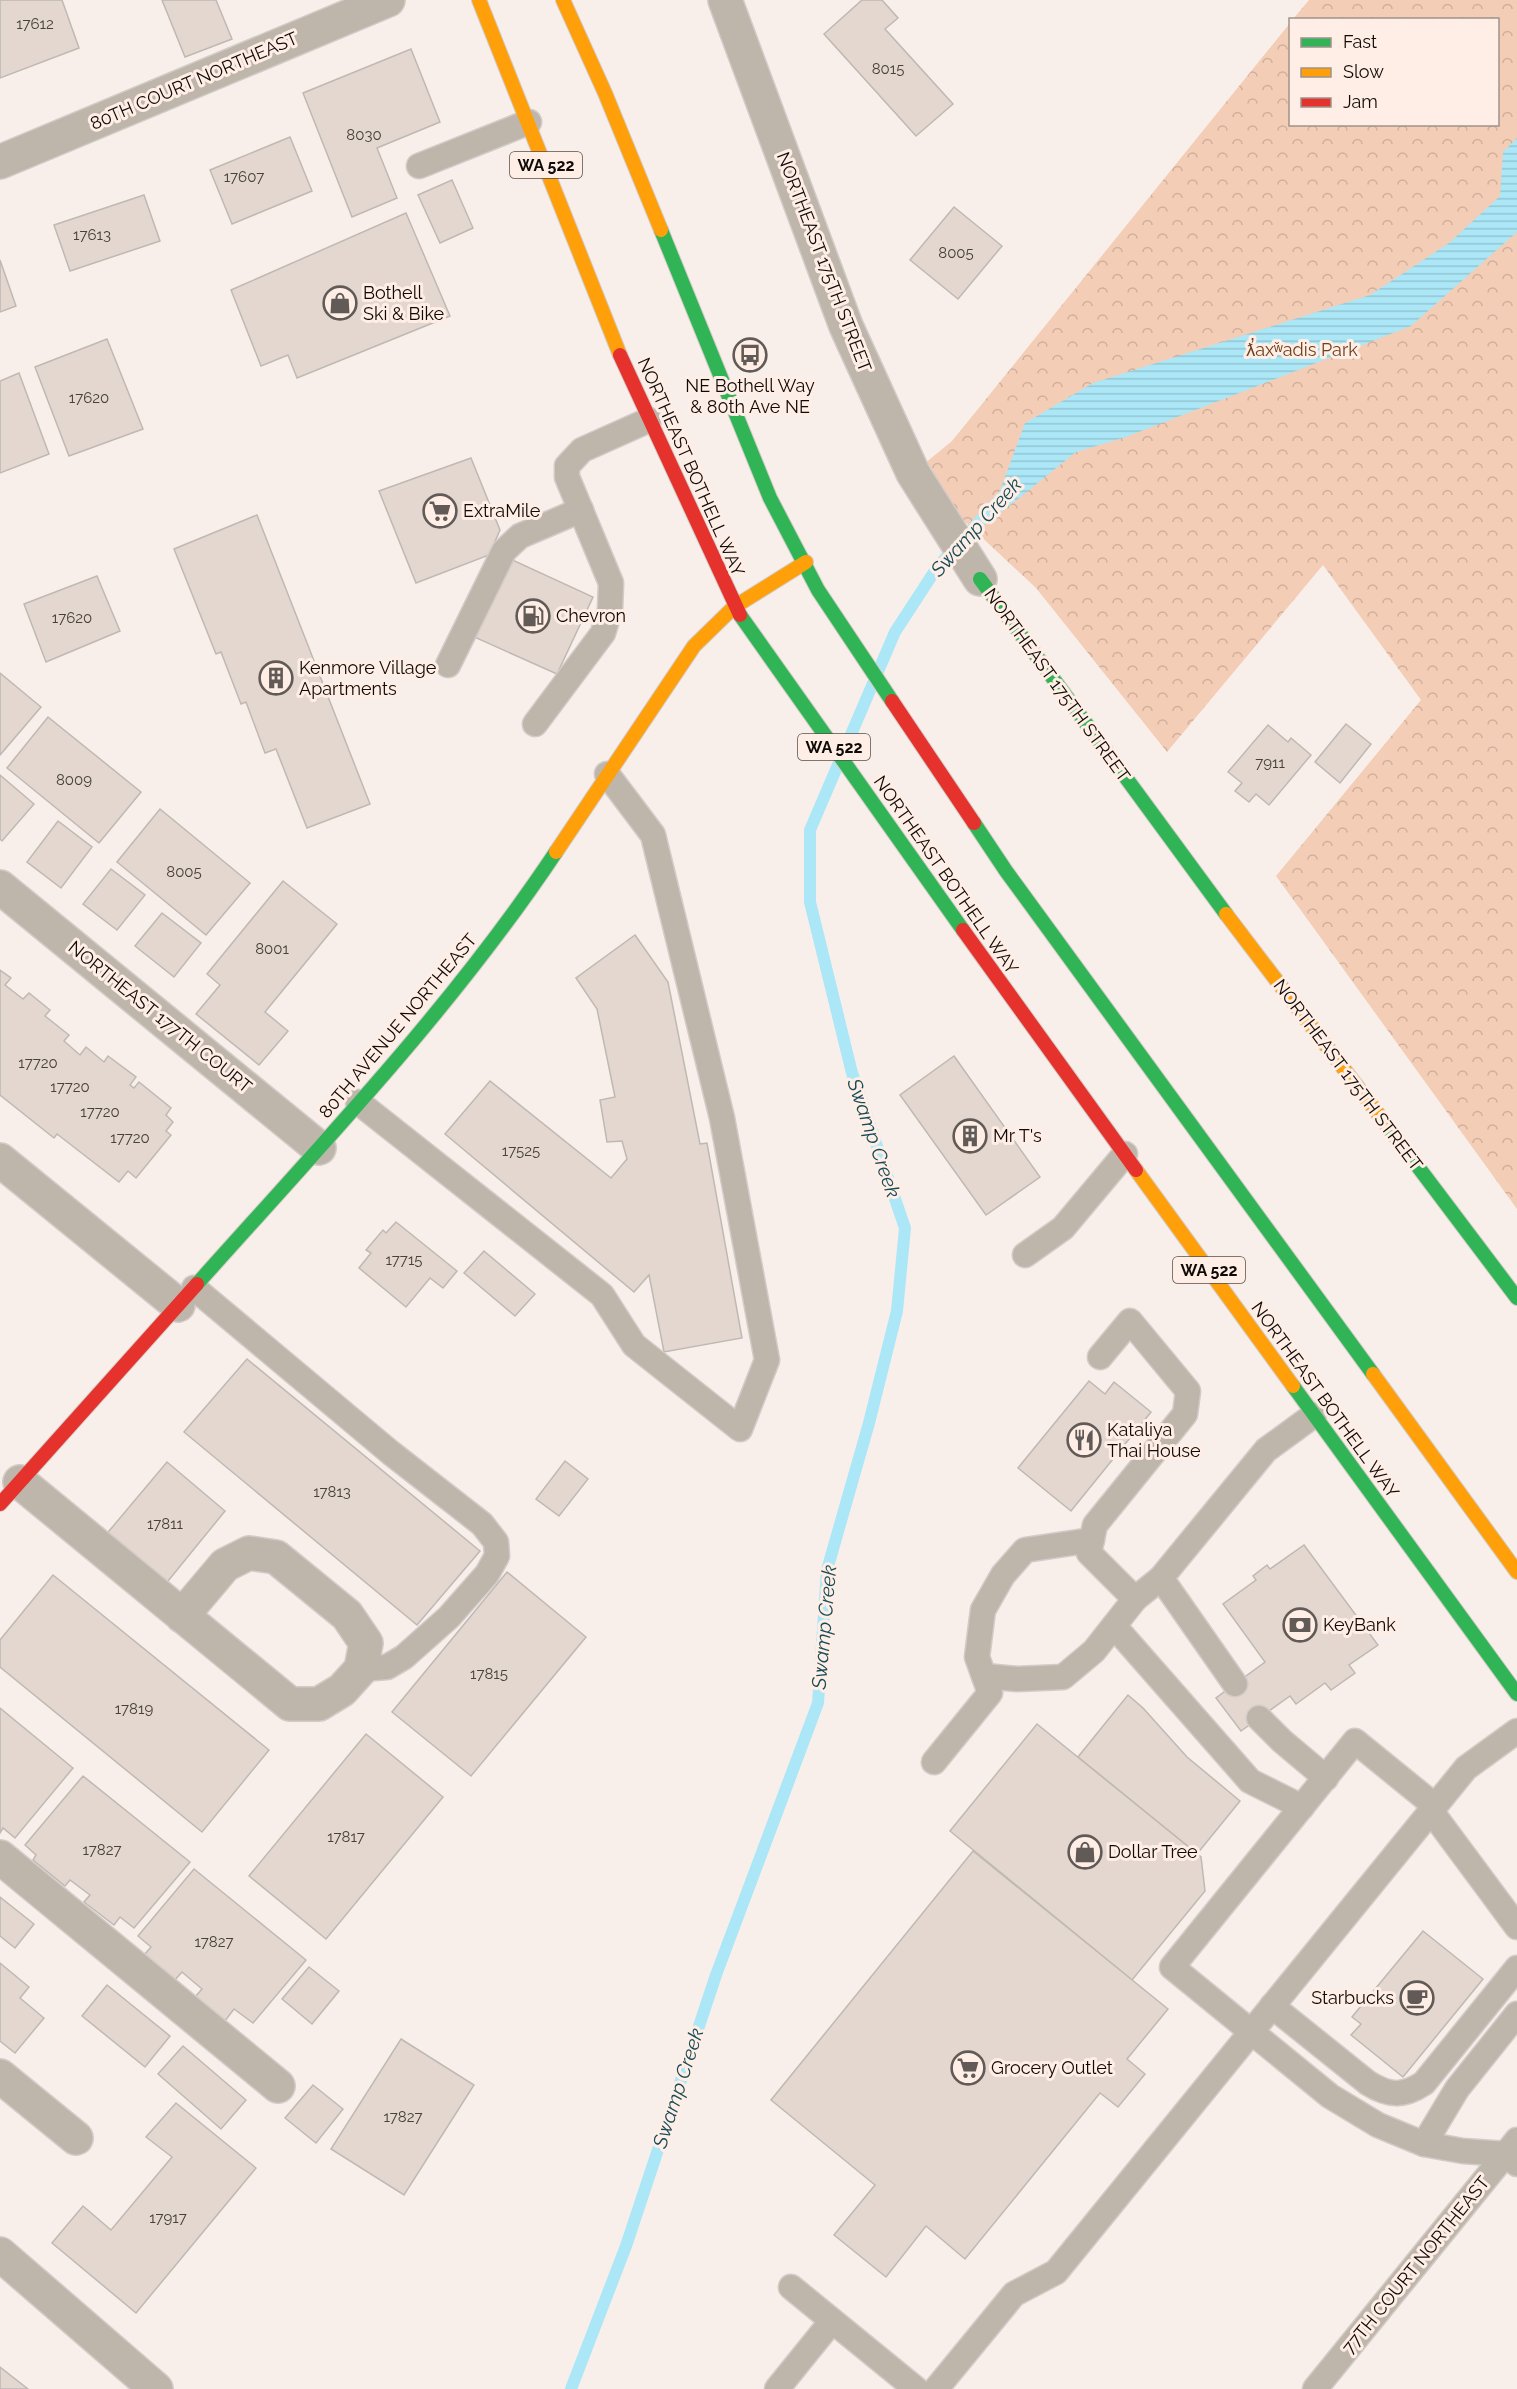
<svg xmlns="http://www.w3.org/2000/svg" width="1517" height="2389" font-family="Raleway,sans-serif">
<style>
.forest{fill:url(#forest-crowns)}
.water{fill:url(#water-rules)}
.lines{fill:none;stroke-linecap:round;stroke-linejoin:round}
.stream{stroke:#ace7f7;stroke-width:12}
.building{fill:#e3d7cf;stroke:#bfb9b4;stroke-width:1.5}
.lane-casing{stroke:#d2cbc7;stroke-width:27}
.street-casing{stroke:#d2cbc7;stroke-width:36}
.fast-casing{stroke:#d2cbc7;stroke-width:16}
.slow-casing{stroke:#d2cbc7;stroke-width:16}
.jam-casing{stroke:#d2cbc7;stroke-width:16}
.lane{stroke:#beb5ab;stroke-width:24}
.street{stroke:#beb5ab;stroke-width:33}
.fast{stroke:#30b455;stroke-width:14}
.slow{stroke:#ff9f0a;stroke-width:14}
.jam{stroke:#e5322d;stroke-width:14}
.labels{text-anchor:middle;stroke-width:6;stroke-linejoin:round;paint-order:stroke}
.number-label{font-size:15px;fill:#47403b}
.shield{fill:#feeee5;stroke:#574e4a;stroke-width:1.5}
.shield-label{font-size:16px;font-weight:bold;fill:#100a07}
.street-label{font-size:18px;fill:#100a07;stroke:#feeee5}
.poi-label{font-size:18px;fill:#100a07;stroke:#feeee5;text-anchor:start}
.park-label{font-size:18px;fill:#713e1a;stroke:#feeee5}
.water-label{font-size:20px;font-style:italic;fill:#174b58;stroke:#feeee5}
</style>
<defs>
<pattern id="forest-crowns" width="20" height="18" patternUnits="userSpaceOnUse" patternTransform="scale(1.5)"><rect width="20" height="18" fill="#f4cdb6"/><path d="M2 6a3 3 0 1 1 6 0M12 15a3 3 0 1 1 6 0" fill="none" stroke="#d0af9b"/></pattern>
<pattern id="water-rules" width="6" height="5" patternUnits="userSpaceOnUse" patternTransform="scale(1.5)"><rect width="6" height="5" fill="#ace7f7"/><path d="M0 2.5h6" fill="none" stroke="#93c5d2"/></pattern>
</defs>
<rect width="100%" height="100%" fill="#f8efeb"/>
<path class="forest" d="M1309 0H1517V1209L1276 876 1421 700 1323 565 1167 752 1036 588 913 473 952 441 1290 23V124H1498V20L1293 19Z"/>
<path class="water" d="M1517 138V232L1411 326 1126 437 1076 452 988 523 1025 423 1093 383 1370 295 1449 243 1500 196 1503 152Z"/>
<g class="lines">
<path class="stream" d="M571 2389 626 2246 716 1975 818 1703 827 1570 869 1423 897 1311 905 1228 852 1073 810 902V830L895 632 938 566 1006 493"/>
</g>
<g class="building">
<path d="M0 0H62L79 48 0 78Z"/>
<path d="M162 0H216L232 39 185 57Z"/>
<path d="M862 0H882L898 18 885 29 953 104 916 136 824 34Z"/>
<path d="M411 49 440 122 377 148 397 198 352 217 303 93Z"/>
<path d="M290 137 312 191 232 224 210 170Z"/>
<path d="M452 180 473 228 440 243 418 195Z"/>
<path d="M144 195 160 241 70 271 54 225Z"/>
<path d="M954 207 1002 246 958 299 910 260Z"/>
<path d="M406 213 450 316 297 378 288 355 261 366 231 290Z"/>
<path d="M0 260 16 306 0 312Z"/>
<path d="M107 339 143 429 69 456 35 367Z"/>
<path d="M19 373 49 454 0 473V381Z"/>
<path d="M471 458 500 530 489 555 416 583 379 491Z"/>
<path d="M257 515 370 804 307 828 276 749 265 753 246 702 241 704 221 652 216 654 174 549Z"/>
<path d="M508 558 593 597 557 674 472 636Z"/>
<path d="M97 576 120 631 46 662 24 604Z"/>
<path d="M0 673 41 707 0 755Z"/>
<path d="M48 717 141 792 99 843 7 768Z"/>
<path d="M1346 724 1371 744 1340 783 1315 762Z"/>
<path d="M1268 725 1288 742 1291 738 1311 755 1269 805 1256 794 1249 802 1235 791 1242 783 1228 772Z"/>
<path d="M0 775 34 804 2 841 0 839Z"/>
<path d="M160 809 250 883 206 935 117 862Z"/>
<path d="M58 821 92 847 61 888 27 862Z"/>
<path d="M111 869 145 895 117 930 83 904Z"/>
<path d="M283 881 337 924 265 1012 288 1031 259 1065 196 1014 220 985 207 974Z"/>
<path d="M162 913 201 943 174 977 135 946Z"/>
<path d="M635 935 668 982 700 1144 707 1143 742 1338 664 1352 649 1275 634 1292 445 1134 490 1081 611 1178 627 1159 622 1141 607 1142 600 1100 615 1097 597 1009 576 978Z"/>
<path d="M0 970 11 978 5 985 23 999 29 993 50 1010 45 1016 69 1035 64 1041 80 1055 86 1047 104 1062 108 1056 136 1077 130 1085 134 1088 139 1082 171 1108 166 1115 173 1122 166 1131 171 1135 136 1178 128 1171 119 1182 57 1134 54 1138 0 1095Z"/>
<path d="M954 1056 1040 1177 986 1215 900 1095Z"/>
<path d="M396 1222 457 1271 443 1288 430 1278 406 1307 359 1268 371 1253 366 1250 383 1230 386 1233Z"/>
<path d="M484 1251 535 1294 515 1316 464 1273Z"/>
<path d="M247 1359 480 1551 417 1625 184 1432Z"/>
<path d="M1089 1381 1105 1394 1114 1382 1151 1412 1071 1511 1018 1468Z"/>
<path d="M565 1461 588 1479 559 1516 536 1499Z"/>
<path d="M167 1462 225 1511 164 1586 104 1537Z"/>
<path d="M1304 1545 1378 1645 1349 1665 1355 1673 1331 1690 1325 1683 1296 1704 1290 1696 1241 1731 1216 1698 1265 1662 1223 1604 1256 1580 1253 1576 1267 1565 1270 1569Z"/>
<path d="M507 1572 586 1637 471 1776 392 1712Z"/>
<path d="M53 1575 269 1750 202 1832 0 1667V1640Z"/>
<path d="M1128 1695 1143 1708 1187 1757 1240 1801 1197 1854 1078 1757Z"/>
<path d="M0 1708 73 1768 15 1838 3 1828 0 1833Z"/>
<path d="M1037 1724 1201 1857 1205 1891 1132 1980 950 1831Z"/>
<path d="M366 1734 443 1797 326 1939 249 1876Z"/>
<path d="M83 1776 190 1862 134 1928 120 1917 114 1925 84 1902 90 1895 70 1880 65 1886 33 1860 36 1855 25 1845Z"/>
<path d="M973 1851 1168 2009 1127 2059 1145 2074 1118 2107 1100 2093 965 2259 926 2226 886 2277 834 2235 875 2185 771 2100Z"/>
<path d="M194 1869 306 1960 253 2023 234 2009 225 2021 195 1997 202 1989 182 1972 174 1981 144 1955 151 1947 138 1936Z"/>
<path d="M0 1897 34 1924 15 1948 0 1936Z"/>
<path d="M1423 1931 1483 1979 1403 2077 1351 2035 1361 2024 1352 2017Z"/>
<path d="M0 1963 29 1987 20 1998 44 2018 15 2053 0 2041Z"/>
<path d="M309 1967 339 1991 312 2024 282 1999Z"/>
<path d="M107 1985 170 2036 145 2067 82 2016Z"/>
<path d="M401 2039 474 2085 404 2195 331 2149Z"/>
<path d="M183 2046 246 2100 221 2129 158 2074Z"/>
<path d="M313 2085 343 2109 316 2143 285 2118Z"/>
<path d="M176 2103 256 2168 136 2313 52 2243 83 2206 111 2230 172 2157 146 2137Z"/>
<path d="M0 2367 28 2389H0Z"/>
</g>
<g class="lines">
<g class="lane-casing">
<g id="lane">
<path d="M419 166 529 122"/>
<path d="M448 665 504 551 520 536 581 510"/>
<path d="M535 724 603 633 610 610 611 583 567 477V466L582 450 649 420"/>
<path d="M358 1102 602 1295 634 1345 740 1429 767 1360 722 1118 653 835 607 774"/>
<path d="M1025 1255 1063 1228 1125 1154"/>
<path d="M194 1288 391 1453 482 1524 496 1542 497 1556 487 1574 449 1617 404 1657 387 1667 361 1669"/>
<path d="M1100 1357 1130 1321 1188 1391 1185 1414 1095 1525 1089 1553 1135 1599"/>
<path d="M1161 1578 1235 1684"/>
<path d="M1114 1626 1250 1781 1302 1807"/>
<path d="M984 1676 1017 1679 1063 1677 1094 1651 1135 1599 1161 1578 1266 1450 1314 1415"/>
<path d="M1259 1718 1282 1741 1326 1778"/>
<path d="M934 1762 990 1693 977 1657 983 1610 1003 1575 1025 1550 1092 1540"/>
<path d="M1435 1806 1355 1741 1172 1967 1330 2096 1378 2125 1424 2144 1463 2151 1506 2154 1517 2164"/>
<path d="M1431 1811 1517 1927"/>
<path d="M1272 2006 1368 2083C1389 2096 1403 2097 1424 2083L1517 1968"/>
<path d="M1424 2144 1457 2089 1517 2014"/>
<path d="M791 2287 916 2389"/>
<path d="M777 2389 832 2321"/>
<path d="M936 2389 1014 2294 1056 2272 1466 1768 1517 1731"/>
<path d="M1315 2389 1517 2140"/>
</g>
</g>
<g class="street-casing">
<g id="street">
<path d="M725 0 846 326 913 473 980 579"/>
<path d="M0 162 388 0"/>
<path d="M0 887 319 1148"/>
<path d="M0 1160 178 1305"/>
<path d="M20 1482 290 1704H319L342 1690 361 1669 366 1643 347 1615 276 1557 249 1553 225 1565 182 1616"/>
<path d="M0 1857 278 2086"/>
<path d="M0 2076 76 2138"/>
<path d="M0 2254 156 2389"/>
</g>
</g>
<g class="fast-casing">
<g id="fast">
<path d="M661 230 770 498 818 590 892 701"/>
<path d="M980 579 1226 914"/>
<path d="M740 615 963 930"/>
<path d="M974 823 1006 871 1373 1374"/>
<path d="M1385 1123 1517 1298"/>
<path d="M197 1284C321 1145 452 1008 556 852"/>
<path d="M1293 1386 1517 1694"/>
</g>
</g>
<g class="slow-casing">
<g id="slow">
<path d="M479 0 620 355"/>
<path d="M563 0 605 93 661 230"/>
<path d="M556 852 694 646 734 607 806 562"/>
<path d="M1226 914 1385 1123"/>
<path d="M1136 1170 1293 1386"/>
<path d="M1373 1374 1517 1572"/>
</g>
</g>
<g class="jam-casing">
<g id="jam">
<path d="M620 355 740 615"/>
<path d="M892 701 974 823"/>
<path d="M963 930 1136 1170"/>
<path d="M0 1504 197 1284"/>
</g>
</g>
<use href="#lane" class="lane"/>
<use href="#street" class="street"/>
<use href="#fast" class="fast"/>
<use href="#slow" class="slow"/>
<use href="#jam" class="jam"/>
</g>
<defs>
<g id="shop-ring" transform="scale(1.725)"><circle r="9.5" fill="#feeee5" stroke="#615a57" stroke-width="1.5"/><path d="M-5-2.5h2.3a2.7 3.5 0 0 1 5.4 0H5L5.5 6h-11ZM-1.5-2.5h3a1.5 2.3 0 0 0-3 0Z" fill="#615a57"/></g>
<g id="bus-ring" transform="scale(1.725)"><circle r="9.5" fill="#feeee5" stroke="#615a57" stroke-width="1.5"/><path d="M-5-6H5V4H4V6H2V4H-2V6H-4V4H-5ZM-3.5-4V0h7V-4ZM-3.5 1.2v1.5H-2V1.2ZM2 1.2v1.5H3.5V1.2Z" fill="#615a57"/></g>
<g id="supermarket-ring" transform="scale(1.725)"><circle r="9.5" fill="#feeee5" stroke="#615a57" stroke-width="1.5"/><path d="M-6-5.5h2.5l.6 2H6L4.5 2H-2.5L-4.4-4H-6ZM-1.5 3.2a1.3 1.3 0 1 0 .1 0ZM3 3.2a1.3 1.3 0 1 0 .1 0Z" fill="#615a57"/></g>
<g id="fuel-ring" transform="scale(1.725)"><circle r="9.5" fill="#feeee5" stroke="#615a57" stroke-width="1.5"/><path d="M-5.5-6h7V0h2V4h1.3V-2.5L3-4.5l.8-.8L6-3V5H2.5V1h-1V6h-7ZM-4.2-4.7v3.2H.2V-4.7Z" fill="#615a57"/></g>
<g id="building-ring" transform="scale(1.725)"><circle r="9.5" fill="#feeee5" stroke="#615a57" stroke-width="1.5"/><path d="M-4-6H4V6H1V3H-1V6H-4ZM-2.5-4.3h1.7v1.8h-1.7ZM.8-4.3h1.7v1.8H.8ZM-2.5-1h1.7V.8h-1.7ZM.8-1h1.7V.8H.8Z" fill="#615a57"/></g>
<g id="restaurant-ring" transform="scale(1.725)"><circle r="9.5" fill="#feeee5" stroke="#615a57" stroke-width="1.5"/><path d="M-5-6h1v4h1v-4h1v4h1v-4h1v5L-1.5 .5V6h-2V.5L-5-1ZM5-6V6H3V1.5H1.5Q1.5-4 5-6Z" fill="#615a57"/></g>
<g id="bank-ring" transform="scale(1.725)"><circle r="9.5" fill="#feeee5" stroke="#615a57" stroke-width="1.5"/><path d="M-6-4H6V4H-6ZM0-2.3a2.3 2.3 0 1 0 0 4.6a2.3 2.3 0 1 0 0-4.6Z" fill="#615a57"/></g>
<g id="cafe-ring" transform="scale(1.725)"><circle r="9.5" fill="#feeee5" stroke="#615a57" stroke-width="1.5"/><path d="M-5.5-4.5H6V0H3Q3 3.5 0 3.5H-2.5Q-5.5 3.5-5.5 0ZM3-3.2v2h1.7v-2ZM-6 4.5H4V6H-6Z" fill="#615a57"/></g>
</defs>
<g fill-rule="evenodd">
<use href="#shop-ring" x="340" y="303"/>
<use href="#bus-ring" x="750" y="355"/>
<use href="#supermarket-ring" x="440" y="511"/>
<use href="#fuel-ring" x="533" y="616"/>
<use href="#building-ring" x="276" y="678"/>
<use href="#building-ring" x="970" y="1136"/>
<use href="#restaurant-ring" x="1084" y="1440"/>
<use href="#bank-ring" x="1300" y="1625"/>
<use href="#shop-ring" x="1085" y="1852"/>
<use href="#cafe-ring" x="1417" y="1998"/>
<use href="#supermarket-ring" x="968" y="2068"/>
</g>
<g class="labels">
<g class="number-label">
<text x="35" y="29">17612</text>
<text x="888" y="74">8015</text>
<text x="364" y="140">8030</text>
<text x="244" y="182">17607</text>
<text x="92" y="240">17613</text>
<text x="956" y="258">8005</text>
<text x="89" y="403">17620</text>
<text x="72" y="623">17620</text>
<text x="1270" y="768">7911</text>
<text x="74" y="785">8009</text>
<text x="184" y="877">8005</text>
<text x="272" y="954">8001</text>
<text x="38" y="1068">17720</text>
<text x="70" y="1092">17720</text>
<text x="100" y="1117">17720</text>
<text x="130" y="1143">17720</text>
<text x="521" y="1156">17525</text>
<text x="404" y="1265">17715</text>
<text x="332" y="1497">17813</text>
<text x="165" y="1529">17811</text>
<text x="489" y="1679">17815</text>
<text x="134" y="1714">17819</text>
<text x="346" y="1842">17817</text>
<text x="102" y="1855">17827</text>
<text x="214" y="1947">17827</text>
<text x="403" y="2122">17827</text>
<text x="168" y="2223">17917</text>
</g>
<g class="shield">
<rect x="510" y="152" width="72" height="26" rx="4.5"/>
<rect x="798" y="734" width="72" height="26" rx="4.5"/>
<rect x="1173" y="1257" width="72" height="26" rx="4.5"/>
</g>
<g class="shield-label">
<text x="546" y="171">WA 522</text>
<text x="834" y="753">WA 522</text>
<text x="1209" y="1276">WA 522</text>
</g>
<g class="street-label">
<text transform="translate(194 81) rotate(-23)" y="6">80TH COURT NORTHEAST</text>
<text transform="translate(824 262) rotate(69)" y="6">NORTHEAST 175TH STREET</text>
<text transform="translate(691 467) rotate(66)" y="6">NORTHEAST BOTHELL WAY</text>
<text transform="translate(1057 685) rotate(54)" y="6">NORTHEAST 175TH STREET</text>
<text transform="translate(946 875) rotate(55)" y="6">NORTHEAST BOTHELL WAY</text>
<text transform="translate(160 1017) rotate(39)" y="6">NORTHEAST 177TH COURT</text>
<text transform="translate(398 1026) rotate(-50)" y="6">80TH AVENUE NORTHEAST</text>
<text transform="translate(1348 1075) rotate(53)" y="6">NORTHEAST 175TH STREET</text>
<text transform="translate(1325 1400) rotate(54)" y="6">NORTHEAST BOTHELL WAY</text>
<text transform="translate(1416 2265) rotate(-51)" y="6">77TH COURT NORTHEAST</text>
</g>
<g class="poi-label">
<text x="363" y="299">Bothell<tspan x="363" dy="21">Ski &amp; Bike</tspan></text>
<text x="750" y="392" text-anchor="middle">NE Bothell Way<tspan x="750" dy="21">&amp; 80th Ave NE</tspan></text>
<text x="463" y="517">ExtraMile</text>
<text x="556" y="622">Chevron</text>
<text x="299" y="674">Kenmore Village<tspan x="299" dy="21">Apartments</tspan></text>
<text x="993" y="1142">Mr T's</text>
<text x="1107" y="1436">Kataliya<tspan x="1107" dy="21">Thai House</tspan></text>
<text x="1323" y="1631">KeyBank</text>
<text x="1108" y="1858">Dollar Tree</text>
<text x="1394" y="2004" text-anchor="end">Starbucks</text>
<text x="991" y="2074">Grocery Outlet</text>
</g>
<g class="park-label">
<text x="1302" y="356">ƛ̕ax̌ʷadis Park</text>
</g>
<g class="water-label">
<text transform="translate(976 527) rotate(-48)" y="7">Swamp Creek</text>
<text transform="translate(874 1138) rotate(71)" y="7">Swamp Creek</text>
<text transform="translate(824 1627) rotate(-85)" y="7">Swamp Creek</text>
<text transform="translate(678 2088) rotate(-72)" y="7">Swamp Creek</text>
</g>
</g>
<rect x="1289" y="18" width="210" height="108" fill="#feeee5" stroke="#9f938c" stroke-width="1.5"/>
<rect x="1301" y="38" width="30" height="9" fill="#30b455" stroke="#9f938c" stroke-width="1.5"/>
<text x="1343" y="48" font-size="18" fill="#100a07">Fast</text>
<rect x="1301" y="68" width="30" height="9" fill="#ff9f0a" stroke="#9f938c" stroke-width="1.5"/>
<text x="1343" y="78" font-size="18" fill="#100a07">Slow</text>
<rect x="1301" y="98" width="30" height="9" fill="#e5322d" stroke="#9f938c" stroke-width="1.5"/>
<text x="1343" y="108" font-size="18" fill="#100a07">Jam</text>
</svg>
